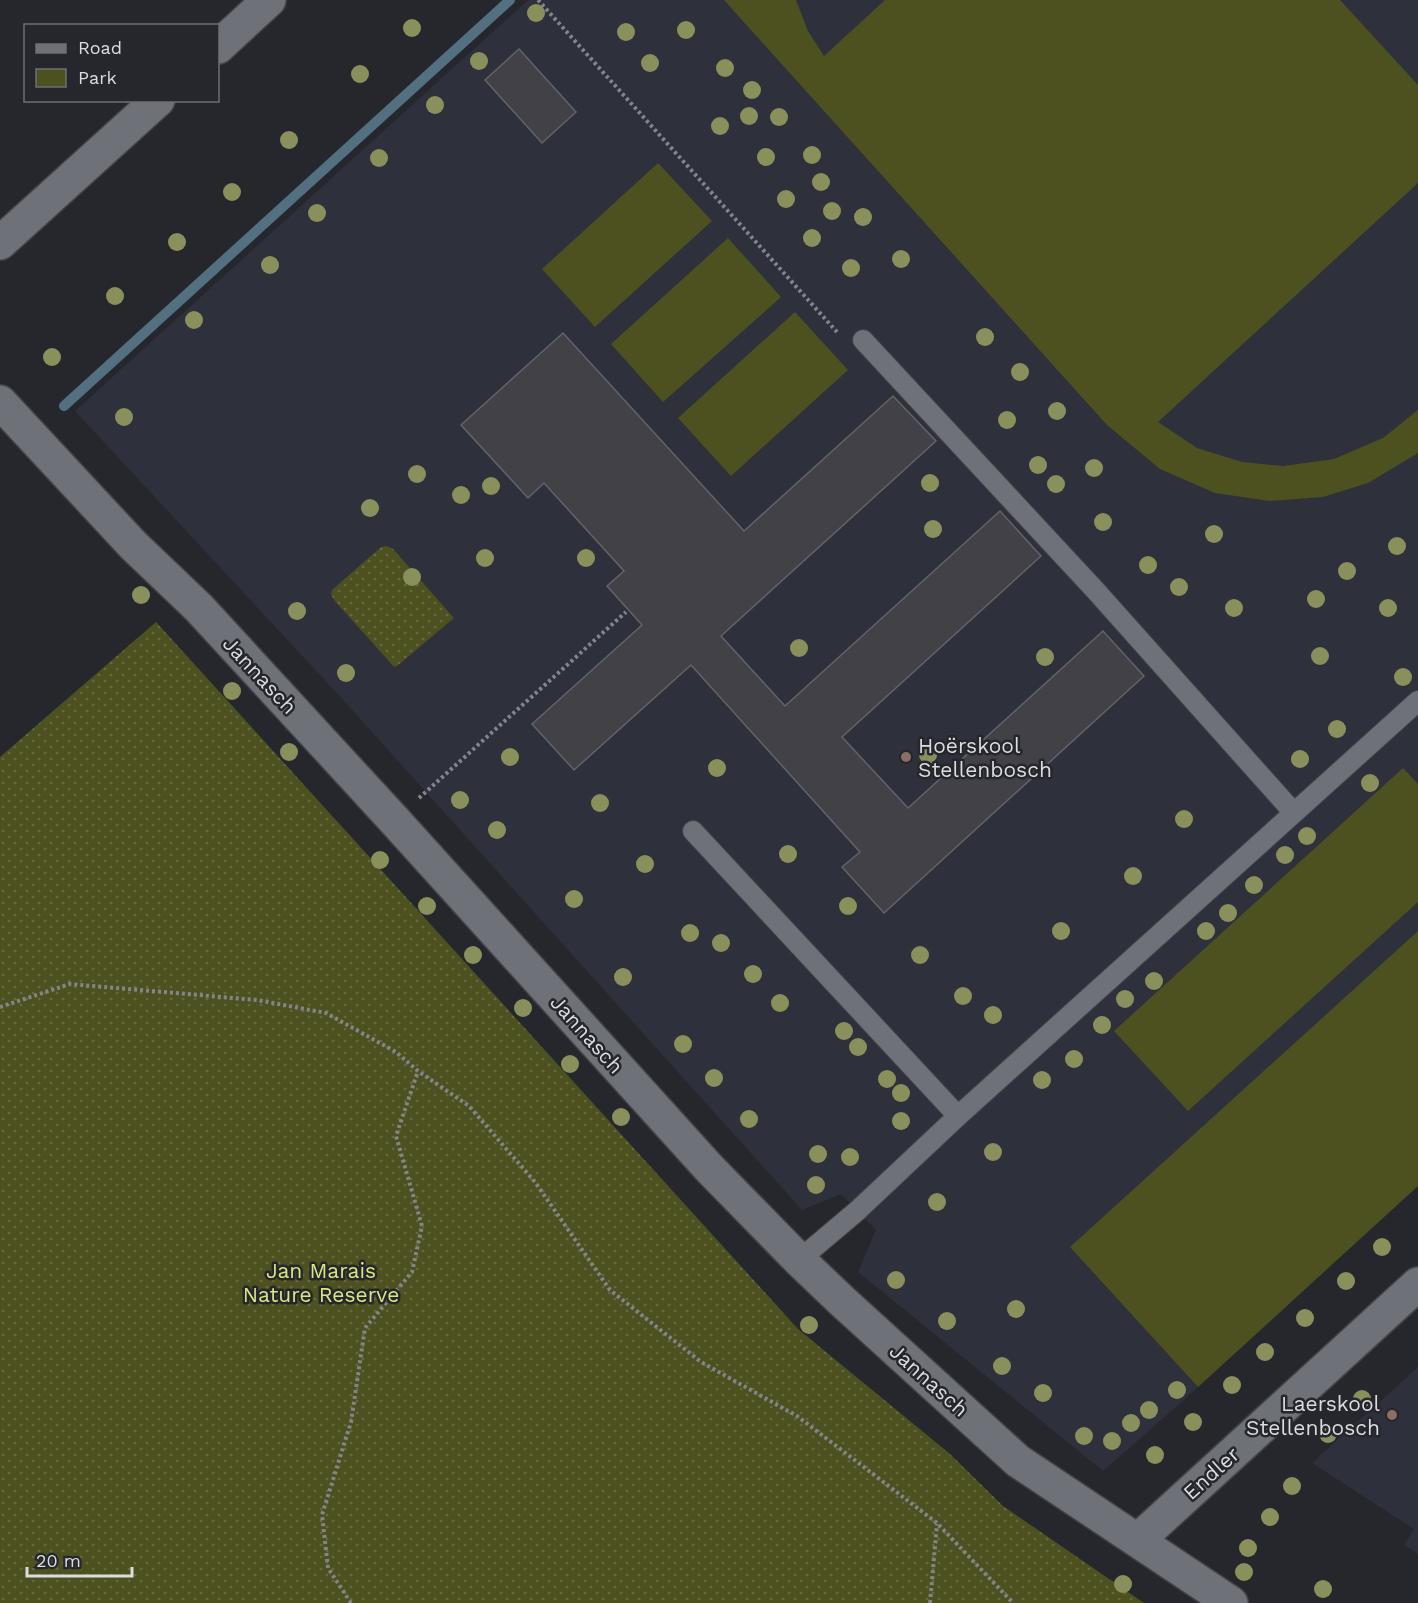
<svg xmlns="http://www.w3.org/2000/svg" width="1418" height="1603" viewBox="0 0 1418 1603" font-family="'Work Sans',sans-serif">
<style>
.built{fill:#2e303b}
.green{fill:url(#green-dots)}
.pitch{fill:#4d5120}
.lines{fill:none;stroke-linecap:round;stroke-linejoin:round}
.stream{stroke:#52707f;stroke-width:10}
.building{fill:#414147;stroke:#63636a;stroke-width:1.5}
.service-casing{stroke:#44454a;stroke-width:22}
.minor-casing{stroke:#44454a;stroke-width:36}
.tertiary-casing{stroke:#44454a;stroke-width:36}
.path{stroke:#84858a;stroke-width:4;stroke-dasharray:3 3;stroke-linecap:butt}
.service{stroke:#6f7178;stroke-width:20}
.minor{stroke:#6f7178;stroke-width:33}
.tertiary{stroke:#6f7178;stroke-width:33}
.tree{fill:#8a905c}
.education-dot{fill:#8d6e63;stroke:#26272d;stroke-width:2}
.labels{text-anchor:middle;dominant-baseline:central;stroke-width:5;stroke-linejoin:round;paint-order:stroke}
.street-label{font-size:21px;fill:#dbdce0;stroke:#26272d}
.poi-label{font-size:21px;fill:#dbdce0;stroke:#26272d;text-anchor:start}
.park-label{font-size:21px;fill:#dbe682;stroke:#26272d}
</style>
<defs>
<pattern id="green-dots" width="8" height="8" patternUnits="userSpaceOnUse" patternTransform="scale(1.5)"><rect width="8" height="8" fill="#4d5120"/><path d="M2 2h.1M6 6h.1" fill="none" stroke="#666940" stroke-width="1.8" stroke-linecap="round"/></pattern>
</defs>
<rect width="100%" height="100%" fill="#26272d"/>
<path class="built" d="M528 0H1418V1186L1194 1391 1103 1471 858 1272 876 1230 841 1194 802 1210 345 702 75 411Z
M1418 1367V1554L1404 1545 1414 1529 1312 1463Z"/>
<path class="green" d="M387 546 393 549 454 618 397 666 394 667 334 600 331 594 332 590 381 547Z
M156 622 798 1329 950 1454 1003 1506 1144 1603H0V757Z"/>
<path class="pitch" d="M724 0H796L808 31 824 56 885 0H1340L1418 85V183L1158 422 1197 448 1242 462 1283 466 1334 459 1383 438 1418 410V453L1368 483 1323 497 1269 501 1215 493 1160 469 1107 425Z
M658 163 712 221 595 327 542 269Z
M728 238 781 297 663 402 611 344Z
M795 312 848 370 731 476 678 418Z
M1403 768 1418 784V902L1188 1111 1114 1031Z
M1418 931V1186L1198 1387 1070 1247Z"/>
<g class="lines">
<path class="stream" d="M64 406 510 0"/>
</g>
<path class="building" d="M519 49 576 112 542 143 485 80Z
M563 333 744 531 893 396 936 441 721 636 785 706 1000 511 1041 556 842 737 908 808 1103 631 1144 676 884 913 842 867 860 852 691 665 574 770 532 724 642 625 607 586 624 571 544 483 528 498 461 425Z"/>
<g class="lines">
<defs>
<path id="service" d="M863 340 1096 591 1294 813
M693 831 958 1116
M799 1260 857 1211 958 1116 1418 701"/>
<path id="minor" d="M0 402 133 545 199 608 395 821 709 1168 799 1260 842 1301 1018 1461 1231 1603
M1138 1540 1418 1284"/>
<path id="tertiary" d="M218 47 269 0
M0 243 158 100"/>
</defs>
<use href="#service" class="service-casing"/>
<use href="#minor" class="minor-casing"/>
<use href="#tertiary" class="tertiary-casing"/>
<path class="path" d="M538 0 837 332
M419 798 626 612
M0 1007 70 984 257 1000 326 1013 396 1052 418 1071 469 1106 535 1182 610 1290 701 1362 797 1416 937 1523 1013 1603
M351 1603 328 1568 322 1515 351 1422 365 1328 412 1272 422 1226 396 1136 418 1071
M930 1603 937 1524"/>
<use href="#service" class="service"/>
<use href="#minor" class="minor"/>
<use href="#tertiary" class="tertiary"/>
</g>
<g class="tree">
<circle cx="536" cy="13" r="9"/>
<circle cx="412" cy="28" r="9"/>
<circle cx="686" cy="30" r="9"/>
<circle cx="626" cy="32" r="9"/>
<circle cx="479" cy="61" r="9"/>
<circle cx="650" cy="63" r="9"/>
<circle cx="725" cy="68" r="9"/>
<circle cx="360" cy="74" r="9"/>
<circle cx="752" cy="90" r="9"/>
<circle cx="435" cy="105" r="9"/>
<circle cx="749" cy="116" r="9"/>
<circle cx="779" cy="117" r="9"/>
<circle cx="720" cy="126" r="9"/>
<circle cx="289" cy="140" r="9"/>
<circle cx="812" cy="155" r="9"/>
<circle cx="766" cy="157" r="9"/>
<circle cx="379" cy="158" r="9"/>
<circle cx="821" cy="182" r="9"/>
<circle cx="232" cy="192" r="9"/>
<circle cx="786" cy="199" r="9"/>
<circle cx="832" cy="211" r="9"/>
<circle cx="317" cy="213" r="9"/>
<circle cx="863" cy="217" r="9"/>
<circle cx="812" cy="238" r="9"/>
<circle cx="177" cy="242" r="9"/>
<circle cx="901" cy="259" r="9"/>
<circle cx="270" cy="265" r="9"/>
<circle cx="851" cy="268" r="9"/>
<circle cx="115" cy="296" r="9"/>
<circle cx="194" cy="320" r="9"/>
<circle cx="985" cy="337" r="9"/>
<circle cx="52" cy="357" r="9"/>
<circle cx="1020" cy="372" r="9"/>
<circle cx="1057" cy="411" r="9"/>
<circle cx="124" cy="417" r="9"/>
<circle cx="1007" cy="420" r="9"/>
<circle cx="1038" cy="465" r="9"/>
<circle cx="1094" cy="468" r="9"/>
<circle cx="417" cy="474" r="9"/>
<circle cx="930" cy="483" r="9"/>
<circle cx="1056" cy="484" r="9"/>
<circle cx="491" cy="486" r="9"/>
<circle cx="461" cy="495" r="9"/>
<circle cx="370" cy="508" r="9"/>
<circle cx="1103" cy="522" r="9"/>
<circle cx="933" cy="529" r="9"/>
<circle cx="1214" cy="534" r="9"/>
<circle cx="1397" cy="546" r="9"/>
<circle cx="485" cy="558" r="9"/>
<circle cx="586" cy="558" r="9"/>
<circle cx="1148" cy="565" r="9"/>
<circle cx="1347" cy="571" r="9"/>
<circle cx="412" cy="577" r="9"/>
<circle cx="1179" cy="587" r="9"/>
<circle cx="141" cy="595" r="9"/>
<circle cx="1316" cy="599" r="9"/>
<circle cx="1234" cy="608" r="9"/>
<circle cx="1388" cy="608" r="9"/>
<circle cx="297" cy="611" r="9"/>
<circle cx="799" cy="648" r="9"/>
<circle cx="1320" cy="656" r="9"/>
<circle cx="1045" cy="657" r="9"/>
<circle cx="346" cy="673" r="9"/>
<circle cx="1403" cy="677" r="9"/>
<circle cx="232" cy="691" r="9"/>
<circle cx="1337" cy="729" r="9"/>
<circle cx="289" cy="752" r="9"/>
<circle cx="928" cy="755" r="9"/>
<circle cx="510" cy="757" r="9"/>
<circle cx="1300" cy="759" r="9"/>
<circle cx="717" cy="768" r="9"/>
<circle cx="1370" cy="783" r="9"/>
<circle cx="460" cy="800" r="9"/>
<circle cx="600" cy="803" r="9"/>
<circle cx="1184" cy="819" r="9"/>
<circle cx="497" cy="830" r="9"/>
<circle cx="1307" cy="836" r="9"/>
<circle cx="788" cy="854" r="9"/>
<circle cx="1285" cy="855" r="9"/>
<circle cx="380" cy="860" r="9"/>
<circle cx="645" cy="864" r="9"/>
<circle cx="1133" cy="876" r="9"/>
<circle cx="1254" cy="885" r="9"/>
<circle cx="574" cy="899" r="9"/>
<circle cx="427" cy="906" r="9"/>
<circle cx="848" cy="906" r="9"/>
<circle cx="1228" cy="913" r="9"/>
<circle cx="1061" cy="931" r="9"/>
<circle cx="1206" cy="931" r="9"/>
<circle cx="690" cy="933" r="9"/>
<circle cx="721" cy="943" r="9"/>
<circle cx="473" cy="955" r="9"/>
<circle cx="920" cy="955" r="9"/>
<circle cx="753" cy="974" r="9"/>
<circle cx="623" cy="977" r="9"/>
<circle cx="1154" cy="981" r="9"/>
<circle cx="963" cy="996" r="9"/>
<circle cx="1125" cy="999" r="9"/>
<circle cx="780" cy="1003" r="9"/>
<circle cx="523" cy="1008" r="9"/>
<circle cx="993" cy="1015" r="9"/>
<circle cx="1102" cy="1025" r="9"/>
<circle cx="844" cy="1031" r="9"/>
<circle cx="683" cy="1044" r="9"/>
<circle cx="858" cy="1047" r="9"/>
<circle cx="1074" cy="1059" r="9"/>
<circle cx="570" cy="1064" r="9"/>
<circle cx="714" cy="1078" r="9"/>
<circle cx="887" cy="1079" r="9"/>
<circle cx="1042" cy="1080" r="9"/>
<circle cx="901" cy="1093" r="9"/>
<circle cx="621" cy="1117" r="9"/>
<circle cx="749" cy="1119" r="9"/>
<circle cx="901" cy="1121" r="9"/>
<circle cx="993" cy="1152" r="9"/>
<circle cx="818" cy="1154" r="9"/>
<circle cx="850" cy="1157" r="9"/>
<circle cx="816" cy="1185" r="9"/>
<circle cx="937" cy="1202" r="9"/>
<circle cx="1382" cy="1247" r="9"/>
<circle cx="896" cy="1280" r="9"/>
<circle cx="1346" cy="1281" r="9"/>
<circle cx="1016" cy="1309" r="9"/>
<circle cx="1305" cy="1318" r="9"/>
<circle cx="947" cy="1321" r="9"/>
<circle cx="809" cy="1325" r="9"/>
<circle cx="1265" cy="1352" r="9"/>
<circle cx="1002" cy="1366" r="9"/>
<circle cx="1232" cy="1385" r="9"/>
<circle cx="1177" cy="1390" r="9"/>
<circle cx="1043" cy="1393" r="9"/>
<circle cx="1362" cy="1399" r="9"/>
<circle cx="1149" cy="1410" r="9"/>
<circle cx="1193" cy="1422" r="9"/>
<circle cx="1131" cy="1423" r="9"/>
<circle cx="1328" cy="1434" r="9"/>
<circle cx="1084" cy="1436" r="9"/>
<circle cx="1112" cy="1441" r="9"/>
<circle cx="1155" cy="1455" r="9"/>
<circle cx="1292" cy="1486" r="9"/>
<circle cx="1270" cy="1517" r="9"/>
<circle cx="1248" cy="1548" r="9"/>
<circle cx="1244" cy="1572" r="9"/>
<circle cx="1123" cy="1584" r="9"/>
<circle cx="1323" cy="1589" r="9"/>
</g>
<g class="education-dot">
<circle cx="906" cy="757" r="6"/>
<circle cx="1392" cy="1415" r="6"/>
</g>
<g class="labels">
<g class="street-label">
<text transform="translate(260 675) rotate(47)">Jannasch</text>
<text transform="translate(587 1034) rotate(48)">Jannasch</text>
<text transform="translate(929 1380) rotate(42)">Jannasch</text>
<text transform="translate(1211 1473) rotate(-42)">Endler</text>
</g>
<g class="poi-label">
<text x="918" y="745">Hoërskool<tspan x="918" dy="24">Stellenbosch</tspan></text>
<text x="1380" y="1403" text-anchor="end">Laerskool<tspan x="1380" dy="24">Stellenbosch</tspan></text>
</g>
<g class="park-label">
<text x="321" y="1270">Jan Marais<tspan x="321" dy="24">Nature Reserve</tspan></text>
</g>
</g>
<rect x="24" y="24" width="195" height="78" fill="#26272d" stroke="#6e6f75" stroke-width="1.5"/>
<rect x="36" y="44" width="30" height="9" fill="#6f7178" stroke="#6e6f75" stroke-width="1.5"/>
<text x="78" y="54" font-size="18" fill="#dbdce0">Road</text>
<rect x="36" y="69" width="30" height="18" fill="#4d5120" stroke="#6e6f75" stroke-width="1.5"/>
<text x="78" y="84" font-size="18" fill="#dbdce0">Park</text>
<path d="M27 1567v9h105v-9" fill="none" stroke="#dbdce0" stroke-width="3"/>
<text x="36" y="1567" font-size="18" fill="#dbdce0" stroke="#26272d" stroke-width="4.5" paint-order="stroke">20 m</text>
</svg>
